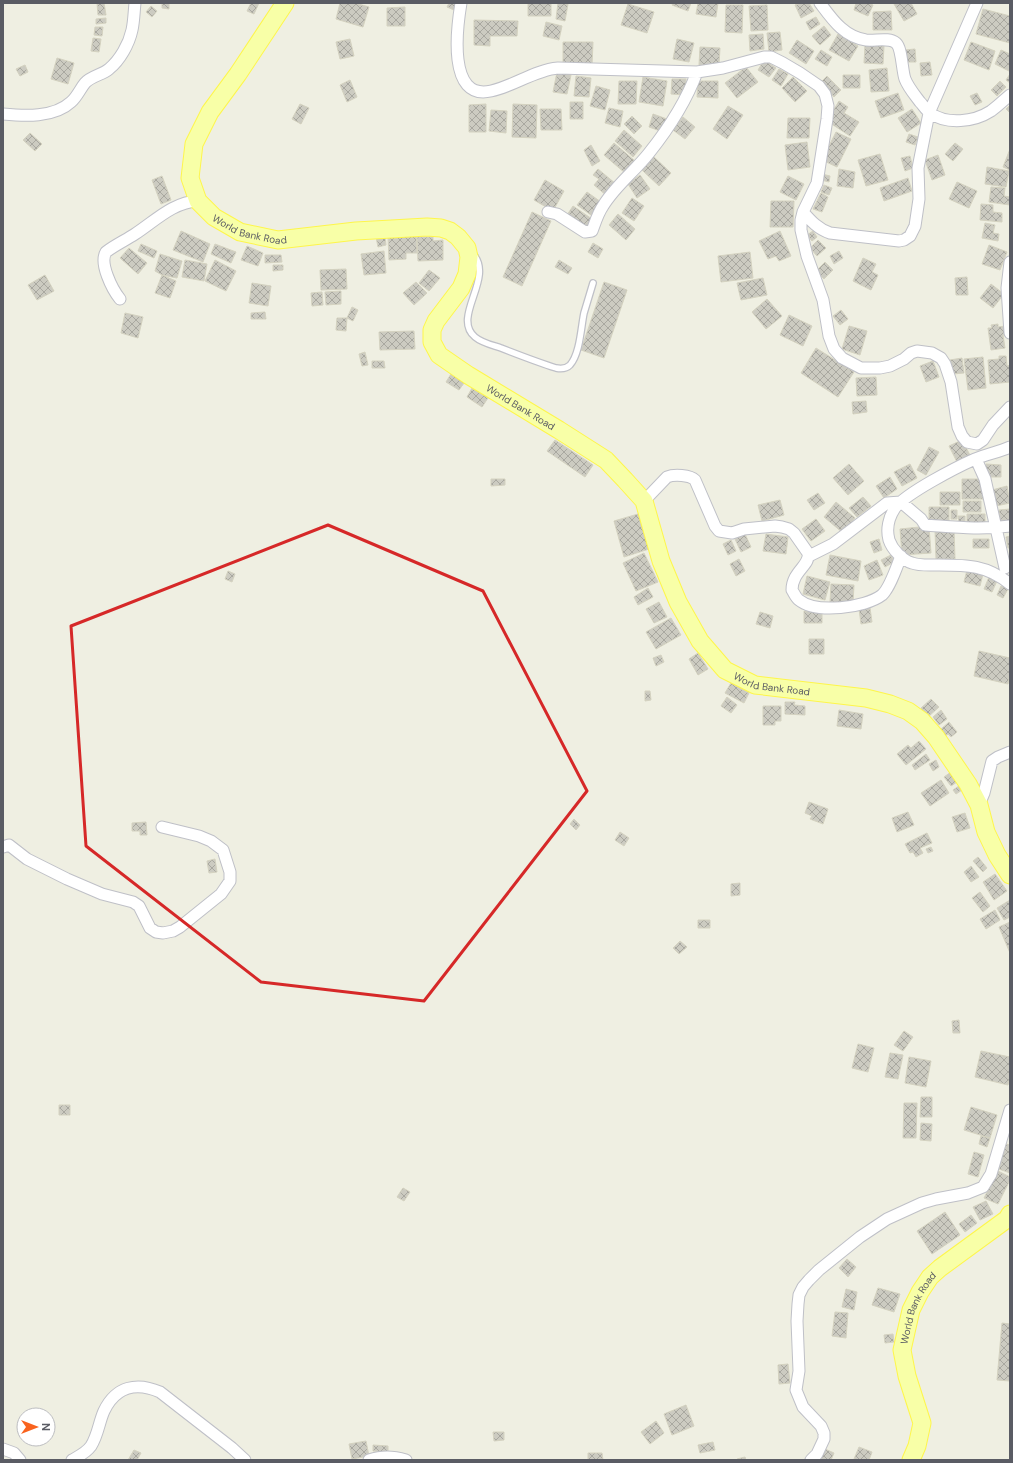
<svg xmlns="http://www.w3.org/2000/svg" width="1013" height="1463" viewBox="0 0 1013 1463" font-family="'DM Sans',sans-serif">
<style>
.building{fill:url(#building-cross-hatch);stroke:#d4d2c0}
.lines{fill:none;stroke-linecap:round;stroke-linejoin:round}
.lane-casing{stroke:#bfc0c7;stroke-width:8}
.street-casing{stroke:#bfc0c7;stroke-width:13}
.primary-casing{stroke:#fef64b;stroke-width:19}
.lane{stroke:#fff;stroke-width:5.5}
.street{stroke:#fff;stroke-width:11}
.primary{stroke:#f8ffa7;stroke-width:17}
.marked{fill:none;stroke:#d62828;stroke-width:3;stroke-linejoin:round}
.labels{text-anchor:middle;dominant-baseline:central;stroke-width:3.5;stroke-linejoin:round;paint-order:stroke}
.street-label{font-size:10px;fill:#5a5c64;stroke:#fff}
</style>
<defs>
<pattern id="building-cross-hatch" width="8" height="8" patternUnits="userSpaceOnUse"><rect width="8" height="8" fill="#cccbc1"/><path d="M0 0l8 8M0 8l8-8" fill="none" stroke="#a9a8a0"/></pattern>
</defs>
<rect width="100%" height="100%" fill="#efefe2"/>
<path class="building" d="M97 3H104L106 15H98Z
M162 3H169V9L162 8Z
M251 3H259L254 14 247 11Z
M340 3H355L369 7 363 27 336 19Z
M449 3H457L454 10 447 7Z
M528 3H551V16H528Z
M558 3 568 4 565 21 556 19Z
M673 3H691L688 11 672 5Z
M698 3H718L716 17 696 14Z
M800 3H809L814 11 801 18 795 5Z
M856 3H867L873 5 868 16 854 10Z
M896 3H911L917 14 904 21 894 4Z
M628 4 654 12 647 33 621 25Z
M726 5H743L742 33 725 32Z
M767 5 768 30 751 31 749 6Z
M151 6 157 11 152 17 146 12Z
M405 7V26H387V8Z
M983 9 1010 16V43L976 34Z
M891 11 892 30H873V12Z
M816 17 820 24 810 30 806 22Z
M106 18V23L96 24V19Z
M474 20 518 21 517 36H490V46L474 45Z
M546 22 562 26 559 40 543 36Z
M824 26 831 35 820 45 812 36Z
M95 27H103L102 36 94 35Z
M780 32 782 50 769 52 767 33Z
M763 34 764 49 750 51 749 35Z
M838 34 858 46 849 61 829 50Z
M93 38 101 39 99 52 91 51Z
M350 39 354 56 340 59 336 42Z
M677 39 694 43 689 62 673 59Z
M797 40 814 51 806 64 789 53Z
M563 42H593L592 66H563Z
M971 42 995 51 989 70 964 60Z
M865 45 884 46 883 64 864 63Z
M700 47 720 48 719 65H699Z
M915 49 916 62H905V50Z
M821 50 832 57 827 66 815 59Z
M1001 50 1010 54 1009 71 995 64Z
M57 58 74 63 68 84 51 79Z
M764 60 776 68 769 77 758 70Z
M930 62 932 75 921 76 920 63Z
M25 65 28 72 20 76 16 69Z
M746 67 758 82 737 98 725 83Z
M887 68 889 91 871 92 869 70Z
M779 69 788 74 781 86 772 80Z
M557 72 571 75 567 94 553 92Z
M1010 74V83L1006 80Z
M843 75H860V88H843Z
M576 76 591 78 589 97 574 96Z
M827 76 841 90 834 97 820 83Z
M643 77 667 81 663 106 639 102Z
M793 77 807 91 795 102 782 88Z
M672 79H686L685 95 671 94Z
M350 80 357 97 347 102 340 85Z
M619 81H637L636 104H618Z
M698 81H718V98L697 97Z
M1000 81 1006 87 997 96 991 90Z
M596 86 610 90 605 110 590 106Z
M898 93 904 110 881 118 875 101Z
M977 93 982 102 975 105 970 96Z
M839 101 848 107 844 113 859 122 850 136 827 121Z
M570 102H583V119H570Z
M300 104 309 108 301 124 292 119Z
M486 104V132H469V105Z
M513 104 537 105 536 138 512 137Z
M1010 105V113L1006 109Z
M728 106 743 115 727 139 713 129Z
M609 108 623 111 620 127 605 123Z
M540 109H561L562 130H541Z
M912 109 921 123 907 132 898 118Z
M491 110 507 111 506 133 489 131Z
M653 114 667 119 663 132 649 127Z
M632 116 642 126 634 134 624 124Z
M683 117 695 127 685 139 673 130Z
M788 118H810L809 138H787Z
M624 130 642 146 633 157 615 141Z
M836 132 851 139 837 167 822 160Z
M30 133 42 144 35 151 23 140Z
M909 134 918 137 915 145 906 142Z
M807 142 810 167 788 170 785 145Z
M614 143 635 161 625 173 604 155Z
M955 143 963 149 953 161 945 154Z
M591 145 600 161 592 166 584 150Z
M1010 149V170L1003 167Z
M880 154 888 180 866 186 858 160Z
M938 155 945 175 932 180 925 160Z
M653 156 671 173 659 186 641 169Z
M910 156 913 168 905 171 901 158Z
M987 167 1009 171 1006 187 985 184Z
M598 169 616 184 607 196 594 185 599 179 593 175Z
M839 169 855 172 853 188 837 186Z
M822 174 830 176 829 182 821 180Z
M640 175 650 189 637 198 628 184Z
M162 176 171 200 161 204 152 180Z
M788 176 804 184 796 200 780 192Z
M908 178 912 191 884 201 880 188Z
M545 180 564 191 553 211 534 200Z
M957 182 977 191 969 208 949 199Z
M824 185 832 188 829 195 821 192Z
M991 187 1005 188 1004 196 1010 197V205L989 202Z
M587 192 601 202 591 215 577 205Z
M821 193 828 197 822 212 813 209Z
M632 198 644 206 634 221 622 213Z
M771 201H794L793 227H770Z
M981 204 993 205V212L1002 213V222L980 220Z
M573 206 592 219 586 229 567 215Z
M532 212 551 221 522 286 503 277Z
M618 214 635 229 626 240 609 225Z
M985 223 995 225 993 233 999 234 998 241 982 238Z
M181 231 210 244 203 262 173 250Z
M780 231 791 256 779 261 776 256 768 259 759 241Z
M813 231 817 237 812 241 807 235Z
M416 232 417 253H406V259L389 260 388 237Z
M385 236 386 245 378 247 376 237Z
M417 237H433V241L443 240V260L418 261Z
M818 240 826 248 817 256 810 248Z
M593 243 603 249 598 258 588 252Z
M141 244 157 251 154 258 138 251Z
M215 244 236 252 231 263 211 254Z
M989 245 1007 252 1000 270 982 264Z
M247 246 263 253 258 266 241 260Z
M129 248 147 263 138 274 120 258Z
M384 251 386 273 364 275 361 254Z
M839 251 843 258 834 264 830 256Z
M750 252 753 278 721 282 718 256Z
M160 254 182 261 177 278 162 275 155 271Z
M265 255H281L282 262 265 263Z
M863 258 876 264 872 272 878 275 871 290 853 281Z
M185 260 207 264 204 281 182 277Z
M215 260 236 271 226 291 205 281Z
M559 260 572 268 568 274 555 267Z
M825 262 833 270 824 279 816 271Z
M273 265H283V270L273 271Z
M346 269 347 289 321 290 320 270Z
M429 270 440 278 429 291 419 283Z
M45 275 54 291 37 300 28 285Z
M162 275 176 281 170 298 155 293Z
M967 277 968 295H956L955 278Z
M763 278 767 295 741 300 737 283Z
M416 282 427 293 414 305 403 293Z
M604 282 627 290 604 358 581 350Z
M252 283 271 286 268 306 249 303Z
M991 284 1004 294 993 308 980 298Z
M341 291V304L326 305 325 292Z
M322 292 323 305 312 306 311 293Z
M767 299 782 316 766 329 752 312Z
M352 307 358 310 353 321 347 318Z
M841 310 848 319 840 325 833 316Z
M265 312 266 319H251V313Z
M125 313 143 317 138 338 121 333Z
M789 315 812 326 803 346 780 335Z
M337 318H347L346 331 336 330Z
M998 324V327L1005 326 1006 335H1003L1005 348 991 350 988 328H992L991 325Z
M849 326 867 331 860 355 842 349Z
M414 331 415 349 380 350 379 332Z
M816 348 854 372 838 397 801 373Z
M365 352 368 365 362 366 359 354Z
M999 356H1006L1007 366 1010 365V382L990 384 988 360 999 359Z
M983 357 986 388 968 390 964 359Z
M962 358 964 373 953 374 950 360Z
M372 361H384L385 368H372Z
M933 361 939 377 926 382 920 366Z
M451 374 464 383 459 390 446 382Z
M876 377 877 395 857 396 856 378Z
M472 388 488 398 482 407 467 397Z
M866 401 867 412 853 414 852 402Z
M555 440 593 465 585 477 547 451Z
M962 440 971 457 958 464 949 446Z
M929 447 939 452 926 475 917 470Z
M849 464 864 481 848 495 833 478Z
M910 464 917 478 902 486 894 472Z
M986 464 1001 465V477H985Z
M890 477 897 489 884 498 876 486Z
M491 479H505V485L491 486Z
M962 479H983V499H962Z
M1007 486 1010 503 996 506 992 490Z
M940 492H960V505H940Z
M818 493 825 503 814 510 807 500Z
M863 497 871 506 857 517 849 508Z
M780 500 784 515 762 521 758 505Z
M963 501H981V512H963Z
M836 502 855 518 843 533 824 517Z
M929 507H949V523H929Z
M1010 509V524L1000 525 999 510Z
M951 510H957V519H951Z
M638 514 649 549 624 557 614 521Z
M967 514H985V525L967 526Z
M958 516H965V522L959 523Z
M816 519 825 531 811 541 802 529Z
M929 526 931 553 902 555 900 529Z
M954 529 955 559H936L935 530Z
M745 534 751 547 741 552 735 539Z
M766 534 788 537 786 554 763 551Z
M1010 536V548H1008L1006 537Z
M879 539 882 550 874 553 870 542Z
M973 539H989V548H973Z
M731 540 736 551 728 555 723 544Z
M644 553 658 582 636 591 623 563Z
M830 555 861 561 858 581 826 575Z
M891 555 894 562 885 567 881 560Z
M739 559 745 571 736 576 730 564Z
M877 560 883 575 869 580 864 566Z
M967 570 983 574 980 586 964 582Z
M228 571 235 574 232 582 225 579Z
M807 576 830 582 825 600 803 594Z
M989 577 997 581 992 592 984 589Z
M831 584 854 585 853 603 830 602Z
M1001 586 1008 589 1003 598 997 595Z
M648 588 653 597 638 605 634 597Z
M659 602 667 617 654 623 646 609Z
M870 608 872 622 861 624 859 609Z
M804 611 822 612V623H804Z
M760 612 773 616 770 628 756 624Z
M671 618 681 635 656 649 646 632Z
M809 639H824V654H809Z
M979 651 1010 658V673L1008 684 974 676Z
M698 653 708 669 698 675 689 659Z
M661 655 664 662 656 666 653 658Z
M731 683 749 693 744 703 725 693Z
M645 691H650L651 700 645 701Z
M727 697 737 705 731 713 721 706Z
M931 699 939 707 928 717 921 708Z
M785 702H795L794 705 805 706V715L785 714Z
M763 706H781V721H775V725H763Z
M839 710 863 714 861 729 837 726Z
M941 710 947 719 939 725 933 717Z
M949 722 957 732 951 737 948 734 945 736 940 730Z
M919 741 926 749 906 765 897 754 908 745 911 748Z
M926 754 930 760 915 770 912 765Z
M936 760 939 767 933 771 929 764Z
M951 772 957 782 951 786 944 777Z
M941 780 949 793 930 806 921 793Z
M959 786 962 790 956 794 953 790Z
M809 802 828 809 823 824 810 819 812 816 805 813Z
M908 812 914 825 897 832 892 818Z
M965 813 970 828 957 832 952 817Z
M574 819 580 825 576 830 570 824Z
M146 822 147 835H140V831H132V823Z
M620 832 629 838 624 846 615 840Z
M927 833 932 843 920 848 923 853 916 857 913 852 910 853 905 844Z
M931 847 933 851 928 853 926 849Z
M978 857 987 868 983 872 973 861Z
M215 859 217 872 209 873 207 861Z
M971 866 979 877 971 882 964 872Z
M995 874 1007 891 994 900 983 882Z
M740 883V895L731 896V884Z
M980 892 990 906 983 912 972 898Z
M1010 900V917L1004 920 997 908Z
M995 910 1000 920 986 929 980 919Z
M698 920H710V928H698Z
M1010 922V953L999 927Z
M680 941 687 947 679 954 673 948Z
M959 1020 960 1033H953L952 1021Z
M904 1031 913 1037 903 1051 894 1045Z
M858 1044 874 1048 868 1072 852 1068Z
M981 1051 1010 1057V1076L1008 1085 975 1077Z
M890 1053 903 1055 898 1079 885 1077Z
M909 1057 931 1061 926 1087 905 1083Z
M921 1097H932V1117H920Z
M904 1103H917L916 1138H903Z
M59 1105H70V1115H59Z
M971 1107 997 1115 990 1138 964 1130Z
M921 1123 932 1124 931 1141 920 1140Z
M981 1136 990 1138 987 1147 979 1144Z
M1006 1144 1010 1145V1173L999 1169Z
M974 1152 984 1155 978 1177 968 1174Z
M998 1171 1010 1177V1180L998 1204 984 1198Z
M403 1188 410 1192 404 1201 397 1197Z
M986 1201 993 1214 980 1220 973 1207Z
M945 1212 960 1235 932 1254 917 1231Z
M971 1215 977 1223 965 1232 959 1224Z
M847 1259 856 1267 848 1277 839 1268Z
M878 1288 900 1294 894 1312 872 1305Z
M846 1289 857 1292 854 1310 842 1307Z
M835 1312 848 1313 846 1338 832 1336Z
M1002 1323 1010 1324V1381L997 1380Z
M893 1334 894 1342 885 1343 884 1335Z
M788 1364 790 1383 779 1384 778 1365Z
M686 1405 694 1426 672 1435 664 1414Z
M656 1421 664 1433 650 1444 641 1432Z
M493 1432H504V1440L494 1441Z
M366 1441 369 1456 352 1459 349 1444Z
M713 1442 715 1450 700 1453 698 1445Z
M373 1445 388 1446V1452L373 1451Z
M859 1447 872 1452 869 1460H858L854 1459Z
M825 1449 834 1453 831 1460H821Z
M134 1450 141 1453 137 1460H128Z
M588 1453H602L603 1460H588Z
M745 1457 746 1460H737V1459Z"/>
<g class="lines">
<defs>
<path id="lane" d="M473 254C495 278 451 317 475 337 482 343 492 345 501 348 519 355 537 362 556 368 561 369 566 369 570 365 580 354 581 327 584 313 587 303 590 293 593 283"/>
<path id="street" d="M461 3C457 27 447 101 491 91 514 86 535 70 558 68L697 72 723 68 764 57H771L783 63 800 73 819 86 825 94 828 106 827 119 817 183 803 212 801 220V230L807 256 823 300 829 336 834 349 842 358 861 368H880L890 366 904 359 911 353 917 351 932 353 941 358 945 364 951 382 958 427 962 436 967 442 977 444 983 440 993 425 1010 407
M820 3C832 19 844 37 866 40 876 41 889 37 896 43 902 48 902 71 905 79 908 87 914 94 920 102 923 105 926 110 930 113 947 125 974 122 991 111 998 106 1004 100 1010 95
M3 114C24 116 54 118 71 102 77 97 80 89 85 83 91 76 102 75 109 69 120 60 129 44 132 30 134 21 134 12 135 3
M548 212 557 214 585 232 592 231C595 223 598 213 603 206 615 186 635 171 649 153 669 128 686 102 697 72
M803 212C811 221 818 229 830 233L899 241 904 240 910 236 915 226 919 199 918 168 929 113 977 3
M1010 262 1007 288 1010 333
M120 299C112 289 99 263 106 252 115 245 126 240 135 234 155 221 173 202 198 201
M1010 447C999 452 987 454 975 459 957 467 906 493 895 508 889 517 886 529 889 540 892 549 902 560 912 563 920 566 930 565 939 565 967 565 987 565 1010 584
M976 459 985 479 1005 568
M644 501 667 477C674 474 690 475 695 480L715 526 719 531 732 533 744 529 775 526 782 527 789 529 794 533 808 553C811 565 792 571 792 590 794 593 796 598 799 600 816 614 865 608 882 595 890 588 897 566 901 556
M809 556 833 544 887 503 901 502 921 519 925 525C955 527 979 530 1010 526
M979 805 984 793 992 761 998 757 1010 752
M3 847 9 845 27 859 67 879 102 894 133 902 139 906 150 928 156 932 163 933 173 931 180 927 221 894 230 881V872L223 850 211 841 199 836 162 827
M3 1449 14 1453 20 1460
M72 1460C79 1456 86 1453 91 1446 98 1435 99 1422 104 1411 116 1386 137 1382 160 1392L232 1448 245 1460
M369 1460C382 1456 392 1456 406 1460
M811 1460 817 1454 824 1439V1433L821 1426 803 1407 796 1390 799 1371 797 1321 798 1304 799 1295 803 1287 809 1280 819 1270 860 1237 887 1219 922 1203 936 1199 968 1193 983 1187 991 1174 1010 1110"/>
<g id="primary">
<path id="s1" d="M285 3 238 74 210 112 194 144 190 178 198 201 214 217 240 232 278 240 356 231 427 227 441 228 450 231 458 237 467 248 469 257 467 274 461 288 436 321 432 330V342L439 355 468 375 559 430 606 460 625 480 644 501 661 561 678 602 700 641 725 670 755 685 866 698 890 704 908 711 922 721 936 737 968 784 979 805 986 832 997 855 1010 875"/>
<path id="s2" d="M911 1460 917 1446 922 1423 907 1376 902 1350 911 1310 920 1292 930 1277 940 1268 1007 1219 1010 1214"/>
</g>
</defs>
<use href="#lane" class="lane-casing"/>
<use href="#street" class="street-casing"/>
<use href="#primary" class="primary-casing"/>
<use href="#lane" class="lane"/>
<use href="#street" class="street"/>
<use href="#primary" class="primary"/>
</g>
<path class="marked" d="M328 525 483 591 587 791 424 1001 261 982 86 846 71 626Z"/>
<g class="labels">
<g class="street-label">
<text stroke="none"><textPath href="#s1" startOffset="288">World Bank Road</textPath></text>
<text stroke="none"><textPath href="#s1" startOffset="732">World Bank Road</textPath></text>
<text stroke="none"><textPath href="#s1" startOffset="1128">World Bank Road</textPath></text>
<text stroke="none"><textPath href="#s2" startOffset="160">World Bank Road</textPath></text>
</g>
</g>
<rect width="1013" height="1463" fill="none" stroke="#5a5c64" stroke-width="8"/>
<g transform="translate(36 1427) rotate(90)"><circle r="19" fill="#ffffff" stroke="#bdbec1"/>
<path d="M0-3L7 15L0 10L-7 15Z" fill="#f9631e"/>
<text y="-6" font-size="11" font-weight="bold" text-anchor="middle" fill="#5a5c64">N</text>
</g>
</svg>
